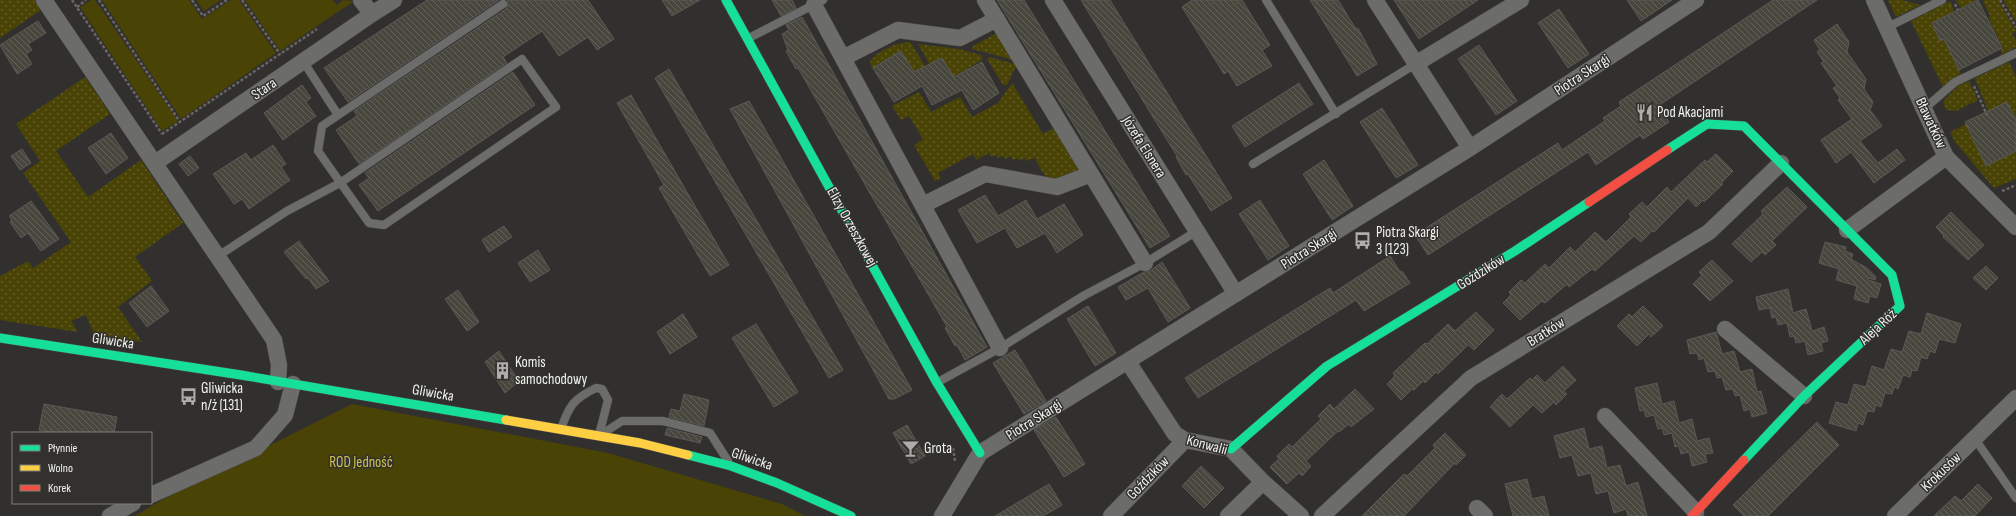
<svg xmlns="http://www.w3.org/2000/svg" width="2016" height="516" viewBox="0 0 2016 516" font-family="'Sofia Sans Condensed',sans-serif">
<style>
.grass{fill:url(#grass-dots)}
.garden{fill:#494306}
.building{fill:url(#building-back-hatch);stroke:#5a5958}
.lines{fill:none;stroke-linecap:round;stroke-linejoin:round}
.lane-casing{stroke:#4d4c4a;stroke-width:9}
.street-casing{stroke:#4d4c4a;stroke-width:17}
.fast-casing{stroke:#4d4c4a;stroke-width:10}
.slow-casing{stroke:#4d4c4a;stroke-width:10}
.jam-casing{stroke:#4d4c4a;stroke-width:10}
.path{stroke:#676664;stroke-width:2.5;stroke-dasharray:3 2;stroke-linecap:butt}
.lane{stroke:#6c6c6b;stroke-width:8}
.street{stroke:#6c6c6b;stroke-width:16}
.fast{stroke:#16e098;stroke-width:9}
.slow{stroke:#ffcf43;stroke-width:9}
.jam{stroke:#f24e42;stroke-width:9}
.labels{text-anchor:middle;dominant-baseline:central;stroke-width:3;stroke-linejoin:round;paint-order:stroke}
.street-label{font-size:15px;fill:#f1f1ee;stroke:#32312d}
.poi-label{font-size:15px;fill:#f1f1ee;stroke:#32312d;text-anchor:start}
.park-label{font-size:15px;fill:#d1c44d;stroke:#32312d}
</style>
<defs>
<pattern id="grass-dots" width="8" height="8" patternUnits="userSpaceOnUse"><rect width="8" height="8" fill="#494306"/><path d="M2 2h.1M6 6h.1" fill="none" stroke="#645f2b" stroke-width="1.8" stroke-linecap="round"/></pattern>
<pattern id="building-back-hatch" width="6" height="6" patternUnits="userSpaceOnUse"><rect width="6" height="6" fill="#48473e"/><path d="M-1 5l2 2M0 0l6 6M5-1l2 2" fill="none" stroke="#63625a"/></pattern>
</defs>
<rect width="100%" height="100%" fill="#31302e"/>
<path class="grass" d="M0 0H34L41 10 0 38Z
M1888 0H1902L1920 5 1896 17Z
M1956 0H1977L1961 8Z
M1985 0H1998L2016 31 2012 34 2016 41V47L1999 56 2002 53 2001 49 2003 48 1988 17 1990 16 1983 1Z
M2003 0H2016V22Z
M1948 2H1951L1954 12 1932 24 1940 41 1944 39 1961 74 1943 87 1911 21Z
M997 33 1014 60 972 49 973 46Z
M909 42 911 43 925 66 914 72 901 51 872 69 870 62C876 51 897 43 909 42Z
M918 44 959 49 981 55 983 59 954 77 942 58 930 65Z
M989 57 1015 64 1016 66 1007 85H1003L987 59Z
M2009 62 2016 77V120L2007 102 1988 111 1975 78Z
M85 77 110 114 56 151 88 197 141 160 183 223 135 257 152 281 118 307 142 342 94 334 86 315 71 321 78 332 0 320V276L28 261 33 268 71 242 23 173 40 161 16 124Z
M1969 81 1978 100 1956 111 1946 110 1943 101 1959 85Z
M1012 83 1043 134 1058 126 1080 169 1079 171C1055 184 1046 184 1035 158L1026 161 1024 158 1019 161 1018 158 1012 160 1011 156 1005 159 1004 156 998 158 996 155 991 157 989 153 976 160 973 154 938 173 941 178 935 181 914 145 923 139 909 116 901 120 892 106 919 92 931 112 960 97 972 117 998 103Z
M1966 124 1975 143 2016 151V179L1994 188 1955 142 1950 132Z"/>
<path class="garden" d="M91 0H95L178 121 162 131 80 7Z
M102 0H189L202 19 231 0H239L276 53 181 119Z
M196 0H221L204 11Z
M245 0H333L337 5 343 0 354 1 280 51Z
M352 404 608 453 782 504 805 516H135L167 497Z"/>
<path class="building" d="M427 0H499L348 102 324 68Z
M507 0H588L614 39 597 50 588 37 559 56 542 31 503 57 507 63 359 164 336 130 357 116 354 111 506 9 508 4Z
M662 0H700L672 16Z
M772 0H792L796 8 781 16Z
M997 0H1024L1170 236 1150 248Z
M1081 0H1110L1232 198 1211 211 1188 174 1186 175 1176 157 1177 156Z
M1192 0H1242L1270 45 1262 50 1272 66 1237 86 1228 71 1224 74 1182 7Z
M1310 0H1338L1356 29 1358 28 1377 64 1357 76Z
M1394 0H1478L1419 39Z
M1627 0H1672L1641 21Z
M1773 0H1817L1658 106 1669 122 1643 139 1640 135 1596 165 1588 152 1428 255 1415 235 1558 143 1562 150 1605 121 1603 118 1621 106 1619 102Z
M1978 0 2002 48 1959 70 1944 39 1940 41 1932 23Z
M1559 9 1589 54 1568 68 1538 23Z
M802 17 987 347 965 360 957 345 955 346 945 328 947 327 798 68 796 69 786 51 788 50 782 34 789 30 786 25Z
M38 21 46 33 28 44 32 50 26 54 32 64 17 74 0 45Z
M1837 24 1849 42 1847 52 1866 79 1864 89 1873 102 1870 110 1882 126 1860 141 1878 163 1897 149 1905 160 1874 183 1851 152 1836 163 1821 140 1852 119 1838 100 1840 98 1833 88 1837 86 1821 63 1824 62 1817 52 1820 50 1814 40Z
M1479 45 1517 101 1496 115 1458 59Z
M901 51 914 72 942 58 954 77 982 62 999 93 973 110 962 90 932 105 922 86 894 102 873 68Z
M669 69 843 370 829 378 655 78Z
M513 72 535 105 378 211 359 185 369 178 365 173Z
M1299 83 1313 104 1245 147 1232 126Z
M302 85 311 98 306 102 316 116 283 140 264 113Z
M631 95 729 265 710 276 659 188 664 185 617 103Z
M749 101 912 390 894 399H889L730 109Z
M2007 102 2016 120V151L1986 166 1965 122Z
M1382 108 1418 165 1396 178 1360 122Z
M111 133 128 158 106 174 88 148Z
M273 145 286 164 281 167 290 180 249 209 242 199 234 204 213 174 246 153 251 160Z
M22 149 31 163 20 170 11 156Z
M1716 154 1733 171 1721 183 1723 184 1704 202 1703 200 1696 207 1688 198 1654 232 1652 231 1641 242 1634 236 1595 271 1592 269 1569 287 1567 284 1545 303 1542 301 1520 320 1503 303 1511 295 1509 292 1521 280 1525 283 1545 264 1549 268 1570 247 1575 252 1595 232 1606 242 1631 217 1629 214 1642 202 1647 207 1667 187 1671 192 1705 160 1707 162Z
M190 156 199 168 188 176 179 164Z
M1324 160 1353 206 1332 220 1303 174Z
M1787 187 1807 207 1772 241 1776 245 1765 255 1762 252 1751 262 1732 244 1763 214 1761 211Z
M985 195 998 216 1026 200 1037 219 1064 204 1083 235 1057 253 1045 233 1017 248 1005 228 977 243 958 210Z
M1260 200 1289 246 1268 260 1239 214Z
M31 201 59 239 41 251 28 233 21 238 10 222 12 220 9 216Z
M1951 212 1984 245 1968 260 1943 237 1944 236 1936 227Z
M504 226 512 237 489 252 482 240Z
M299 241 329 281 316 289 308 278 306 279 284 252Z
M1825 242 1846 247 1845 251 1853 254 1851 259 1867 268 1876 277 1875 280 1868 278V280L1881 284 1877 298 1870 296 1868 303 1854 299 1857 286 1836 280 1839 269 1819 263Z
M538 250 550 270 530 282 518 263Z
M1390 256 1400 272 1402 271 1410 283 1364 311 1356 300 1198 398 1185 378 1330 288 1333 293Z
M1712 260 1733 281 1710 301 1693 284 1702 275 1699 272Z
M1162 262 1190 308 1168 322 1148 288 1126 300 1118 287 1144 272 1150 271Z
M1986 266 1998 278 1986 290 1973 278Z
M151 286 169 311 147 327 129 303Z
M1788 289 1793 313 1806 309 1812 331 1824 327 1828 341 1821 343 1823 351 1808 355 1805 341 1796 343 1794 336 1790 337 1787 323 1778 325 1776 317 1772 318 1770 308 1759 310 1756 297Z
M458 290 479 322 467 331 445 299Z
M1088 306 1116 353 1095 366 1067 319Z
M1643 306 1663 326 1651 337 1649 334 1637 346 1617 326 1629 314 1632 317Z
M1476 312 1494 330 1474 350 1468 345 1438 374 1436 372 1425 383 1423 381 1414 390 1412 389 1401 400 1387 384 1395 376 1393 373 1425 343 1427 344 1448 324 1455 331Z
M1927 313 1961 324 1955 343 1939 339 1935 353 1930 351 1927 359 1921 357 1917 371 1912 370 1910 377 1903 375 1898 389 1894 387 1892 394 1885 393 1881 407 1876 405 1874 412 1867 411 1863 425 1858 423 1856 431 1829 423 1836 402 1848 405 1854 384 1866 387 1872 366 1884 370 1891 349 1902 352 1909 331 1921 334Z
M683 314 697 337 670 354 657 332Z
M756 324 798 392 774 407 732 338Z
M1716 332 1722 354 1734 351 1740 372 1752 369 1757 392 1761 391 1767 413 1752 417 1750 409 1744 411 1740 395 1735 396 1733 389 1726 390 1722 377 1717 378 1715 371 1708 372 1704 358 1699 360 1697 353 1690 354 1687 340Z
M1015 350 1046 401 1024 414 993 363Z
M499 351 519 381 505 393 485 362Z
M1563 366 1576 380 1564 391 1567 394 1556 405 1554 402 1542 413 1533 405 1510 427 1490 407 1502 394 1507 399 1530 378 1532 380 1537 375 1545 383Z
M1657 383 1662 404 1674 401 1679 423 1692 419 1697 441 1709 438 1713 453 1705 454 1707 462 1692 466 1689 452 1681 454 1679 446 1675 447 1672 433 1664 435 1662 428 1658 429 1654 415 1646 417 1644 410 1640 411 1635 388Z
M1355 389 1374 409 1351 427 1349 424 1339 432 1338 431 1306 461 1311 466 1302 476 1299 473 1287 484 1270 467 1279 459 1277 456 1289 444 1292 447 1321 419 1318 416 1330 404 1334 409Z
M684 394 709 400 704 426 669 417 671 409 680 411Z
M44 404 117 417 114 433H56L39 430Z
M1056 417 1085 464 1064 477 1034 430Z
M1817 422 1839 445 1768 516H1744L1733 505Z
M907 425 925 456 911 464 893 433Z
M667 428 702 437 700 443 665 435Z
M1584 428 1589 449 1602 446 1607 468 1620 465 1626 486 1638 482 1647 516H1628L1626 509 1614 513 1608 491 1596 494 1591 473 1578 476 1572 455 1560 458 1554 436Z
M1445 433 1466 455 1456 465 1455 463 1404 516H1362L1404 474 1407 476 1435 448 1433 445Z
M1201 466 1224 488 1204 508 1182 486Z
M1527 479 1532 499 1544 496 1549 516H1513L1505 484Z
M1049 484 1062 505 1043 516H995Z
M1978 484 1992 498 1975 516H1934L1955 496 1961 501Z"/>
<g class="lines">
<defs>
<path id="lane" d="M1266 0 1336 114
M1886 28 1942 0
M749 38 823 0
M303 61 338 115
M1924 109 1955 82 2016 53
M1253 164 1417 63
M218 256 287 211 340 183 522 59 556 107 384 225 369 223 318 151 322 126 503 4
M938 382 1000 348 1083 296 1145 263 1197 231
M561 429C569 406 573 399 596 388L602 389 608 400 599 435
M605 432 622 421H663L710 433 728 461
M1975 439 2016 498"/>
<path id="street" d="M44 0 274 340 279 365 278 382
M985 0 1145 263
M1053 0 1236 294
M1375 0 1470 148
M1874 0 1946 157 2016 227
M814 5 1000 348
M372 14 394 0
M843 58 898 30 960 38 997 19
M1417 63 1521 0
M155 163 372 14 361 0
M923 205 985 174 1057 187 1091 174
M1847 230 1946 157
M1725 329 1804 396
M1128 362 1175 434 1185 440 1231 449 1263 482 1301 516
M1605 416 1696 512
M151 495 256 448 285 415 293 384
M1477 508 1485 516
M110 516 133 503
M942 516 980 453 1470 148 1696 0
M1111 516 1185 440
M1228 516 1263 482
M1322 516 1471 378 1709 232 1781 163
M1895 516 2016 398"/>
<path id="fast" d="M726 0 937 383 980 453
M1667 150 1707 124 1744 126 1892 275 1900 306 1804 396 1744 460
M0 338 241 375 506 420
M1231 449 1327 366 1515 251 1589 202
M688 455 731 466 777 483 851 516"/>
<path id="slow" d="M506 420 640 443 688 455"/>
<path id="jam" d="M1589 202 1667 150
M1692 516 1744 460"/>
</defs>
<use href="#lane" class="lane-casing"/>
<use href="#street" class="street-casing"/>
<use href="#fast" class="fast-casing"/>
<use href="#slow" class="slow-casing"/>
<use href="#jam" class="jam-casing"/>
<path class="path" d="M72 0 162 134
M99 0 180 122
M192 0 203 16 227 0
M242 0 280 54
M2000 0 2016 27
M1955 4 1958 10
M77 7 86 0
M1974 86 1987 115
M162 134 317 29
M2002 191 2016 185
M953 448 955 461"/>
<use href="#lane" class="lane"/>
<use href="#street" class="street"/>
<use href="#fast" class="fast"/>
<use href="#slow" class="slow"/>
<use href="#jam" class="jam"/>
</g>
<defs>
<symbol id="restaurant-bare" viewBox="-9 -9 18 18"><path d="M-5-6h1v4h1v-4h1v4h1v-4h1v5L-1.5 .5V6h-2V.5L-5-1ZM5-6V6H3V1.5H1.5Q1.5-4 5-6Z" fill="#aeadab" stroke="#32312d" stroke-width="2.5" paint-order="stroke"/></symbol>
<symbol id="bus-bare" viewBox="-9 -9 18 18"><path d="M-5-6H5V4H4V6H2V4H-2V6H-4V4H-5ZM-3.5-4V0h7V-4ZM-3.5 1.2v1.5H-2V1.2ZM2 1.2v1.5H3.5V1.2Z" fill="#aeadab" stroke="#32312d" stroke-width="2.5" paint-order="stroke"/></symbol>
<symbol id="building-bare" viewBox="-9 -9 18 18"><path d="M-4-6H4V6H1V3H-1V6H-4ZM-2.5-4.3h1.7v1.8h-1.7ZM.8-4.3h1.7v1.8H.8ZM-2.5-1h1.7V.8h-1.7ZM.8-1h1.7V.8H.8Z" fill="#aeadab" stroke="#32312d" stroke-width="2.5" paint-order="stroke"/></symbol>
<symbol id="bar-bare" viewBox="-9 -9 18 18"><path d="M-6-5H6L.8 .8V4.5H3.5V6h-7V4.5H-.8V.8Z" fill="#aeadab" stroke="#32312d" stroke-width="2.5" paint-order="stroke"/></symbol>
</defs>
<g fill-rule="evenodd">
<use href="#restaurant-bare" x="1632" y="100" width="25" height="25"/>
<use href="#bus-bare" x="1350" y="228" width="25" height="25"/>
<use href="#building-bare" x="490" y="358" width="25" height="25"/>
<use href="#bus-bare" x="176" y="384" width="25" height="25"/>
<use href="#bar-bare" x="898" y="436" width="25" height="25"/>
</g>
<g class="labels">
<g class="street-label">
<text transform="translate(1582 75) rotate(-33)">Piotra Skargi</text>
<text transform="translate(264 89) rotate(-34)">Stara</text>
<text transform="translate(1931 123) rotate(65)">Bławatków</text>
<text transform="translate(1144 147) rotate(58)">Józefa Elsnera</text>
<text transform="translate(852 227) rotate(61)">Elizy Orzeszkowej</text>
<text transform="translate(1309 249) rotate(-32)">Piotra Skargi</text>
<text transform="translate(1481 272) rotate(-32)">Goździków</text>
<text transform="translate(1878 327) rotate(-43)">Aleja Róż</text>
<text transform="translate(1546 332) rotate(-32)">Bratków</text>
<text transform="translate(113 341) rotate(9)">Gliwicka</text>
<text transform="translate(433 393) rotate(10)">Gliwicka</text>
<text transform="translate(1034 420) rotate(-32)">Piotra Skargi</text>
<text transform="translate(1207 445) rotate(15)">Konwalii</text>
<text transform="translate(752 459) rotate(19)">Gliwicka</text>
<text transform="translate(1941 472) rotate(-44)">Krokusów</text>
<text transform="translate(1148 478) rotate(-46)">Goździków</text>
</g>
<g class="poi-label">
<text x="1657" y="112">Pod Akacjami</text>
<text x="1376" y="232">Piotra Skargi<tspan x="1376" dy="17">3 (123)</tspan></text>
<text x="515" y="362">Komis<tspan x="515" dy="17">samochodowy</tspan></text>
<text x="201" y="388">Gliwicka<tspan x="201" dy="17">n/ż (131)</tspan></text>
<text x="924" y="448">Grota</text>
</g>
<g class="park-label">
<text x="361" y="462">ROD Jedność</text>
</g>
</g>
<rect x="12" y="432" width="140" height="72" fill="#32312d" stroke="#7e7e7a"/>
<rect x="20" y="445" width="20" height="6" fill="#16e098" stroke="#7e7e7a"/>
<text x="48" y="452" font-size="12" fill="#f1f1ee">Płynnie</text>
<rect x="20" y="465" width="20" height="6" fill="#ffcf43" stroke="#7e7e7a"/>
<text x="48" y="472" font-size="12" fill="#f1f1ee">Wolno</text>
<rect x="20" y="485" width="20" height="6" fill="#f24e42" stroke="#7e7e7a"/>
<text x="48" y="492" font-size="12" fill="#f1f1ee">Korek</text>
</svg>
